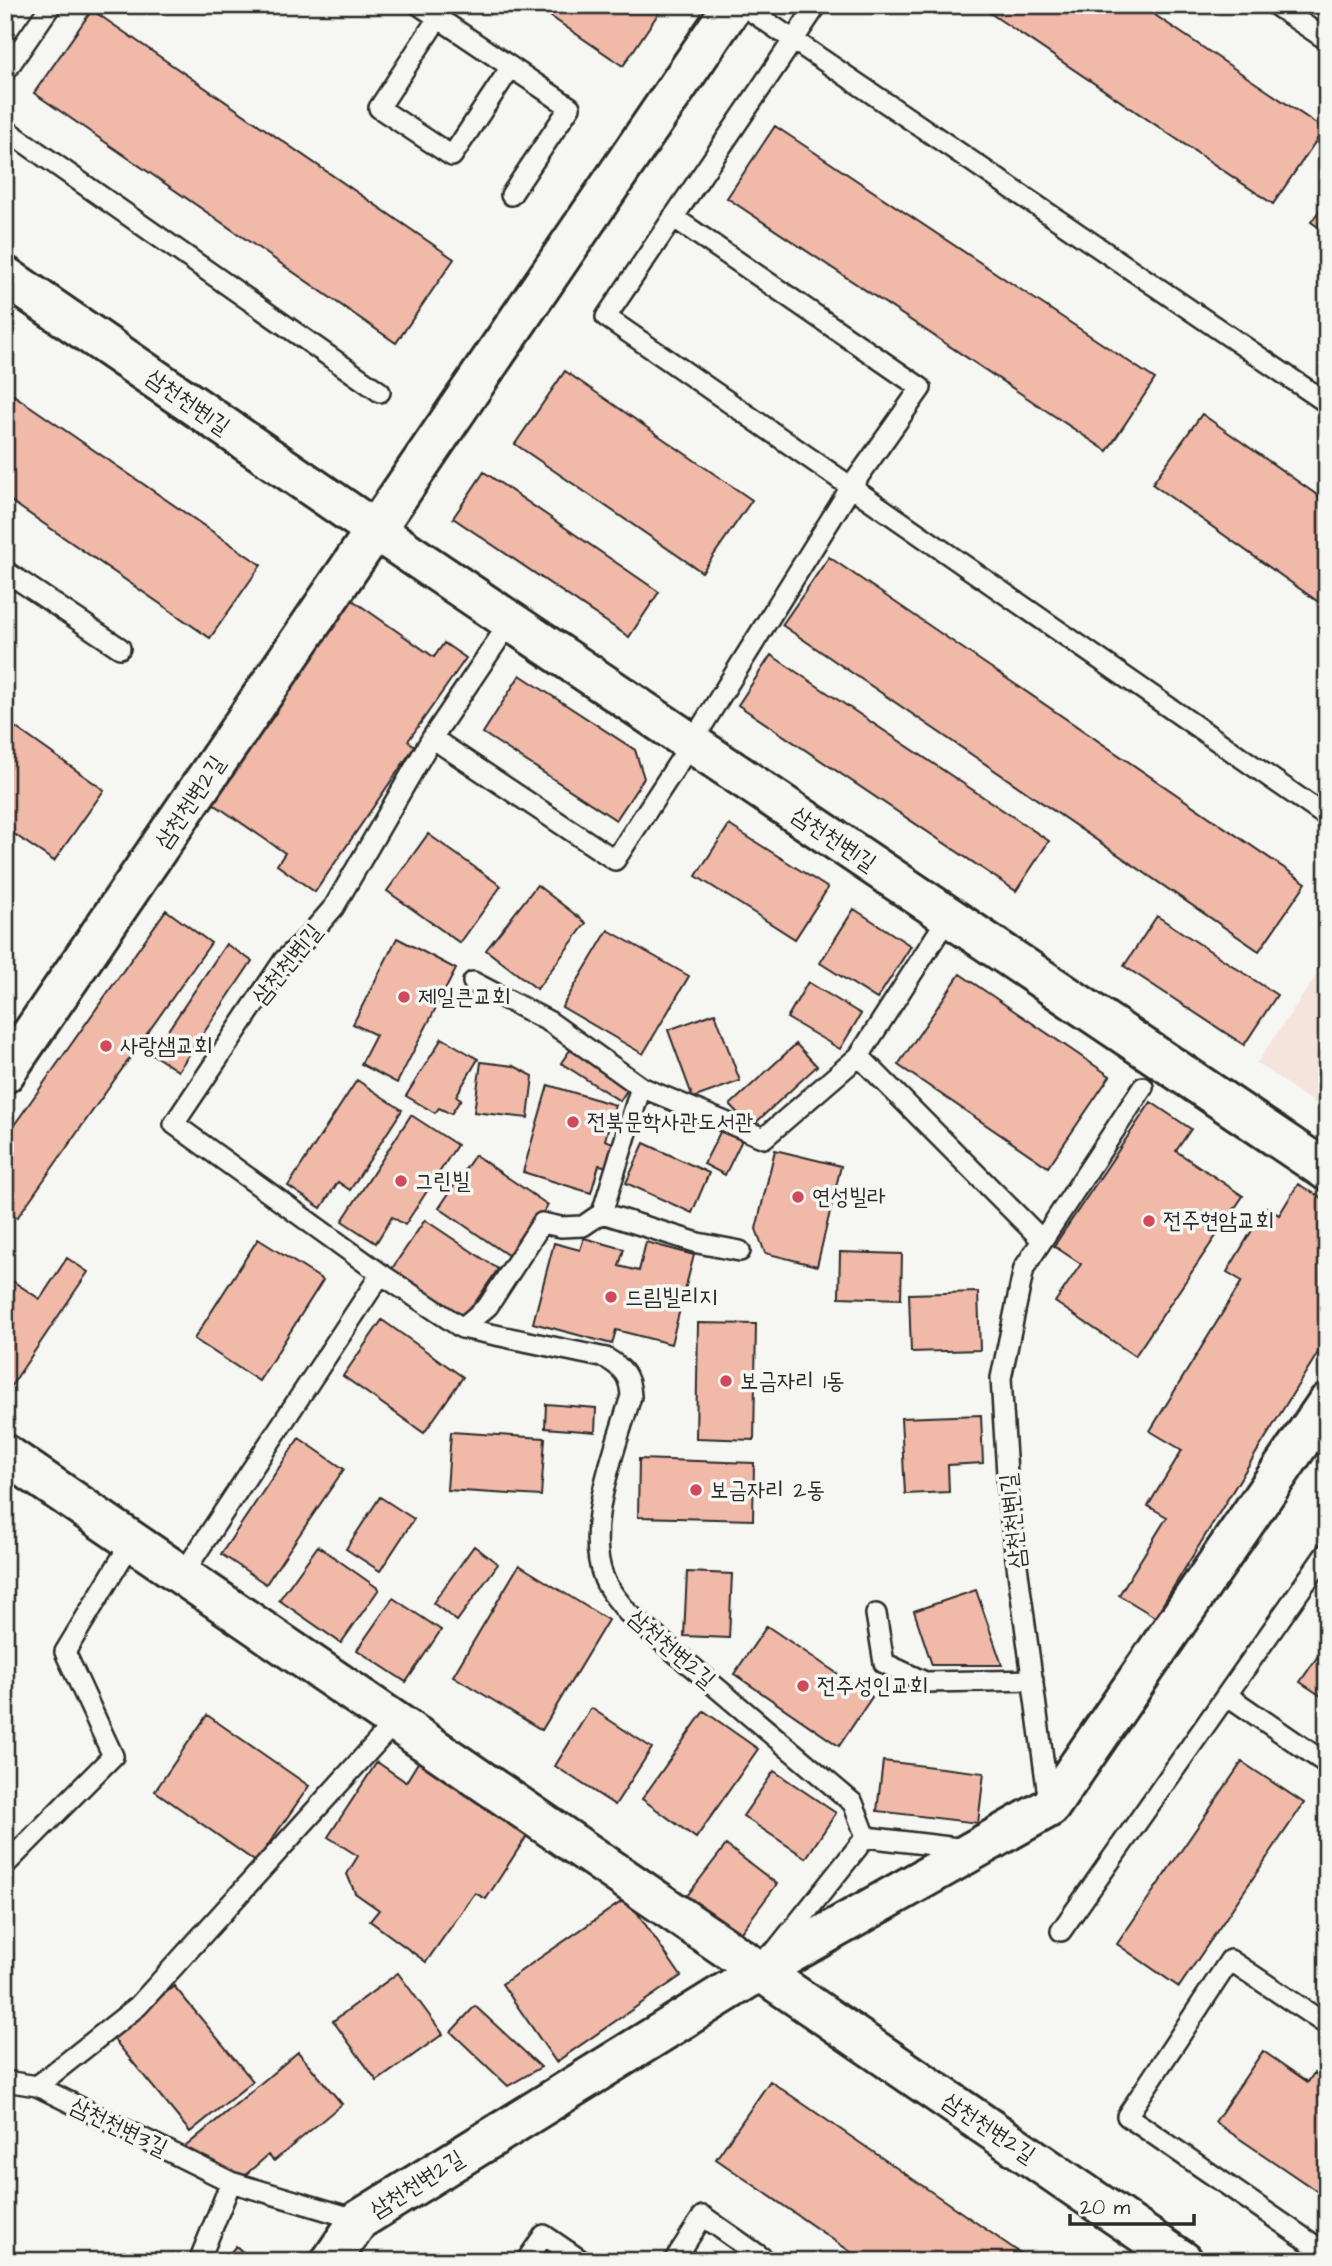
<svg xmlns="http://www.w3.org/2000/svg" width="1332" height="2266" viewBox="0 0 1332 2266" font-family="'Architects Daughter','Poor Story',sans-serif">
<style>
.built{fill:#f4e4dc}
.building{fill:#f1b9a8;stroke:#2b2b2b;stroke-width:2}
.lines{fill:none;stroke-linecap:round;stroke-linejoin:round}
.service-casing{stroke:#2b2b2b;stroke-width:24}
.minor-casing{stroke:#2b2b2b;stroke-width:44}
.service{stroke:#f6f6f2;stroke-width:19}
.minor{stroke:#f6f6f2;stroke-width:38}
.poi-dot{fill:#d1495b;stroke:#f6f6f2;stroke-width:2.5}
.labels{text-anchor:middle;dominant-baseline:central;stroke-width:7;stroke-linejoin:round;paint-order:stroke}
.street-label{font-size:23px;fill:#2b2b2b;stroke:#f6f6f2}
.poi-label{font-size:23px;fill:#2b2b2b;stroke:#f6f6f2;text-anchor:start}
</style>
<rect width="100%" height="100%" fill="#f6f6f2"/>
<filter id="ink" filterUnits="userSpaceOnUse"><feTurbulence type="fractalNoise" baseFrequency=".0143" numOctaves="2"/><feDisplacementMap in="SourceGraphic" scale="14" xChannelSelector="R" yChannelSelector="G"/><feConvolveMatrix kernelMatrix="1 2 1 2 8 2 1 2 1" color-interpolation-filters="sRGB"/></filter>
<g filter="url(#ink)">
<path class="built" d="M1327 960V1112L1257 1063Z"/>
<path class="building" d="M534 5H664L623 66Z
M978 5H1140L1324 129 1273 204Z
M92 10 454 259 396 343 34 93Z
M775 126 1155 379 1107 451 727 198Z
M1327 200V233L1311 222Z
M565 371 752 500 702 572 515 444Z
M5 389 261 565 210 638 5 497Z
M1202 414 1327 502V608L1152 484Z
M484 472 659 592 629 637 453 518Z
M829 557 1306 883 1259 951 782 625Z
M351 599 434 657 444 643 466 658 408 741 415 746 315 892 277 865 285 853 211 802Z
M771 655 1049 841 1016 891 738 705Z
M520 675 635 750 644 778 616 820 483 733Z
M5 720 104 790 54 861 5 828Z
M729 825 828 888 795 939 696 876Z
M428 834 501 886 460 943 387 891Z
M537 885 586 923 537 989 486 950Z
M854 909 911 946 877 999 820 963Z
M166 910 211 943 17 1218 5 1210V1138Z
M1157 916 1277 995 1244 1045 1124 966Z
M608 930 689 976 643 1054 562 1007Z
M397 938 456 969 397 1083 361 1064 376 1035 353 1024Z
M226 944 252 961 178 1071 152 1054Z
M960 974 1110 1076 1048 1167 898 1065Z
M808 982 861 1014 840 1049 787 1018Z
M715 1013 740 1081 693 1098 668 1030Z
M442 1038 478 1059 456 1096 461 1099 451 1114 439 1108 435 1113 406 1096Z
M796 1044 817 1066 751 1127 730 1105Z
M570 1050 629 1087 620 1101 561 1063Z
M481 1062 514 1066 533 1076 528 1118 474 1112Z
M357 1080 402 1110 350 1190 338 1182 321 1208 288 1186Z
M548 1085 615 1105 605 1140 616 1144 609 1167 599 1165 591 1193 523 1172Z
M1151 1102 1191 1129 1176 1151 1243 1196 1135 1356 1055 1302 1081 1264 1054 1246Z
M411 1115 457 1145 405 1225 392 1217 376 1243 342 1221Z
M721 1130 742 1140 725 1175 704 1164Z
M644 1143 709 1173 692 1213 626 1183Z
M775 1150 841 1166 817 1266 765 1253 756 1229Z
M475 1155 548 1205 512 1258 439 1208Z
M1298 1184 1327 1201V1338L1155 1617 1119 1595 1167 1517 1148 1506 1182 1450 1150 1431 1242 1281 1227 1272 1266 1207 1279 1215Z
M425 1220 498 1269 461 1323 389 1273Z
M584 1238 624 1249 619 1266 639 1271 646 1242 694 1255 671 1344 616 1330 612 1344 533 1323 554 1243 580 1250Z
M258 1239 323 1280 259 1381 194 1339Z
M840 1252 902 1254 901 1299 839 1297Z
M67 1258 88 1272 5 1395V1276L40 1299Z
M978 1292 980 1350 911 1352 909 1294Z
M382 1320 463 1377 424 1433 343 1376Z
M698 1323 756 1324 754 1440 696 1438Z
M546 1404 596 1408 595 1432 545 1428Z
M981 1415 983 1463 948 1465 949 1492 905 1494 901 1418Z
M451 1432 545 1438 541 1496 447 1490Z
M299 1438 344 1469 266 1584 221 1554Z
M639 1459 754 1463 753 1520 638 1517Z
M380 1497 414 1519 380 1571 346 1549Z
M318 1546 379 1589 341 1643 279 1600Z
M474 1546 498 1564 457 1621 433 1603Z
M519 1565 608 1620 542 1730 453 1676Z
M687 1572 732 1574 729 1638 684 1636Z
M976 1590 1002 1665H932L914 1611Z
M393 1598 441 1630 406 1682 357 1650Z
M767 1626 872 1697 839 1746 734 1674Z
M1327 1643V1700L1300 1682Z
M591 1708 652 1748 615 1805 555 1766Z
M704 1711 758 1749 696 1838 642 1799Z
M207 1715 309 1786 256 1862 155 1791Z
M422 1756 532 1828 486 1899 475 1893 426 1962 370 1921 379 1910 355 1893 347 1874 358 1856 328 1837 377 1762 406 1782Z
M883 1761 984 1773 978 1823 877 1811Z
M1242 1762 1304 1803 1179 1987 1117 1944Z
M774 1771 836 1813 806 1858 743 1816Z
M726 1845 777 1884 738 1936 687 1896Z
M627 1898 681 1976 556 2062 502 1984Z
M398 1973 443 2034 377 2081 333 2021Z
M174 1986 253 2081 190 2132 112 2037Z
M475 2006 541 2067 508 2086 451 2032Z
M1263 2051 1308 2082 1314 2073 1327 2082V2198L1215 2122Z
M298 2052 342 2104 274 2161 268 2155 243 2177 228 2174 185 2147Z
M770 2081 1032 2261H864L716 2159Z
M236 2246 253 2261H223Z"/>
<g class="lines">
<defs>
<path id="service" d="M419 5 570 107 511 195
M742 5 1327 403
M817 5 606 317 1327 817
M1275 5 1327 40
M438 18 379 108 452 156 511 67
M5 72 51 5
M5 129 380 392
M5 571 120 648
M432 738 615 860 692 742 851 487 921 388 673 217
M473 982 550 1022 641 1087 764 1138 859 1056 949 916
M859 1056 1042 1240
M602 1213 698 1243 740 1251
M381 1274 174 1124 284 960 307 938 334 907 432 738 510 622
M462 1328 606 1358C623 1368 630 1376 631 1396 616 1447 584 1525 603 1576 607 1589 619 1601 627 1612L853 1803 866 1837
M182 1575 381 1274 462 1328 488 1306 542 1223 561 1227 583 1226 602 1213 641 1087
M876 1614 884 1663 925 1682 1033 1680
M1228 1696 1327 1764
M1049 1803 1009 1506 1001 1378 1024 1268 1143 1087
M5 1865 113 1756 65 1652 132 1541
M1061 1931 1327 1552
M776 1950 866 1837 966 1849
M1327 2025 1230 1960 1127 2116 1327 2254
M5 2081 37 2086 231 2182 359 2220
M37 2086 138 2006 396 1721
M199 2261 231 2182
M526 2261 544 2235 582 2261
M674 2261 703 2216 767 2261"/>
<path id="minor" d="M5 276 375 530 1327 1171
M5 1073 733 5
M5 1454 1183 2261
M331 2261 359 2220 760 1971 1050 1807 1327 1403"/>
</defs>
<use href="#service" class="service-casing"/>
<use href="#minor" class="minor-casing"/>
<use href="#service" class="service"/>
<use href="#minor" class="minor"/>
</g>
</g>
<g class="poi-dot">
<circle cx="404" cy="997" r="7"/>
<circle cx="106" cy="1046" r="7"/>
<circle cx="573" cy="1122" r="7"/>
<circle cx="401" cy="1181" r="7"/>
<circle cx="798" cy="1197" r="7"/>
<circle cx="1149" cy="1221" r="7"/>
<circle cx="611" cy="1297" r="7"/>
<circle cx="726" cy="1381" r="7"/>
<circle cx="696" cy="1490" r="7"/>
<circle cx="803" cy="1686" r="7"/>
</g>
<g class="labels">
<g class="street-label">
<text transform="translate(188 402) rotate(35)">삼천천변1길</text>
<text transform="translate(190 802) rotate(-56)">삼천천변2길</text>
<text transform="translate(834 839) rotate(34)">삼천천변1길</text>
<text transform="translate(287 964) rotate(-51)">삼천천변1길</text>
<text transform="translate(1013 1521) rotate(-96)">삼천천변1길</text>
<text transform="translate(672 1649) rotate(41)">삼천천변2길</text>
<text transform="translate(119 2127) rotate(26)">삼천천변3길</text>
<text transform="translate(989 2128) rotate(34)">삼천천변2길</text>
<text transform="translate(417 2184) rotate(-32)">삼천천변2길</text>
</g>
<g class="poi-label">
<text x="418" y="997">제일큰교회</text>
<text x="120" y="1046">사랑샘교회</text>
<text x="587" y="1122">전북문학사관도서관</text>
<text x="415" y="1181">그린빌</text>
<text x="812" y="1197">연성빌라</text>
<text x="1163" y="1221">전주현암교회</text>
<text x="625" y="1297">드림빌리지</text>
<text x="740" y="1381">보금자리 1동</text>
<text x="710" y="1490">보금자리 2동</text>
<text x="817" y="1686">전주성인교회</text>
</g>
</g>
<rect width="1332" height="2266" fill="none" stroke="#f6f6f2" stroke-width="28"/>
<rect x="14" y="14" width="1304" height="2238" fill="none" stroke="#2b2b2b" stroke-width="2.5" filter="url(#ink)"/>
<path d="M1070 2214v10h124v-10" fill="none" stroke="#2b2b2b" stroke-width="3.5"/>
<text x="1080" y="2214" font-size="21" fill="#2b2b2b" stroke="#f6f6f2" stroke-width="5" paint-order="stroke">20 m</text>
</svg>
